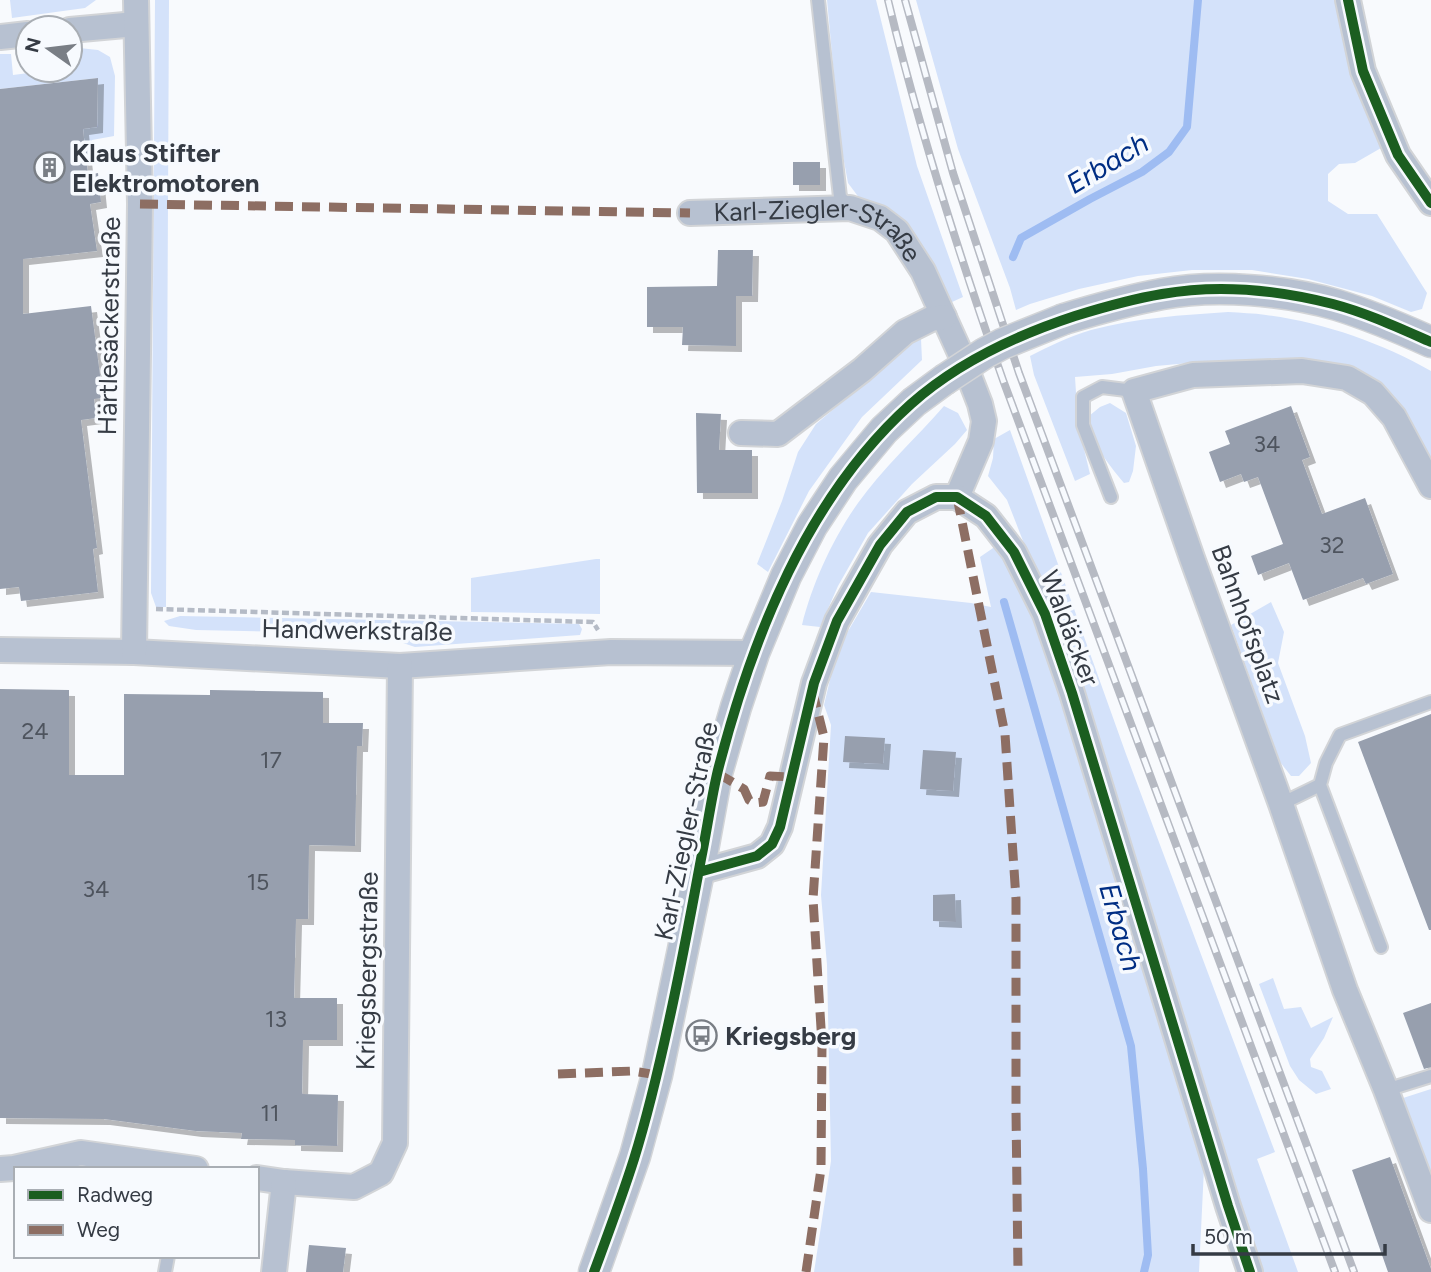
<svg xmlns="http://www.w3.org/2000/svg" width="1431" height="1272" viewBox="0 0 1431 1272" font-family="Figtree,sans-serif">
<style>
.green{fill:#d4e2fa}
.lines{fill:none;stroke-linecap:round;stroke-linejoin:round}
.stream{stroke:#9ebcf2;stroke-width:8}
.building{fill:#979fae;filter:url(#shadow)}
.service-casing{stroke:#d2d4d7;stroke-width:16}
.minor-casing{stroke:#d2d4d7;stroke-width:28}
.tertiary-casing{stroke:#d2d4d7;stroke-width:33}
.path{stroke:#b5bbc6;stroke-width:4.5;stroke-dasharray:7 3.5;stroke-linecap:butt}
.service{stroke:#b7c1d1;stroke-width:12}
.minor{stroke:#b7c1d1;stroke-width:24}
.tertiary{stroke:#b7c1d1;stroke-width:30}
.rail-casing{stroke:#b6bac3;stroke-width:8}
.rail{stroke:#f7fafe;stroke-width:5;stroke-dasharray:16;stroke-linecap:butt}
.tertiary-bridge-casing{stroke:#d2d4d7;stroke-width:33;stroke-linecap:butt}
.tertiary-bridge{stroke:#b7c1d1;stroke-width:30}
.quiet{stroke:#8d6e63;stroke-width:9;stroke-dasharray:18 9;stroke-linecap:butt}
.cycleway-casing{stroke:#f7fafe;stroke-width:15}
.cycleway{stroke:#1b5e20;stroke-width:10}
.labels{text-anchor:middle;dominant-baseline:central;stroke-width:7;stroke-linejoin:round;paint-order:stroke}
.number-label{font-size:23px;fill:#4e545e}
.poi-label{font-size:26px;font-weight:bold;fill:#353b44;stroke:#f7fafe;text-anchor:start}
.street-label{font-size:26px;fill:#353b44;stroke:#f7fafe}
.water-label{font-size:28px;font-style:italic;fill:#002e84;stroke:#f7fafe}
</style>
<defs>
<filter id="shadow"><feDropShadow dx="6" dy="6" stdDeviation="0" flood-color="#0004"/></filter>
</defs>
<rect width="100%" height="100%" fill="#f8fafd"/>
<path class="green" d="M10 0H96L85 8 12 18Z
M155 0H169L166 607H156L151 593Z
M827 0H876L917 166 963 297 952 302 863 203 848 183 840 140Z
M916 0H1337C1345 51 1365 99 1381 148L1355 163 1339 164 1328 174V201L1348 214H1377L1427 293 1422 309 1411 312 1372 296 1308 279 1252 270H1192L1138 276 1079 289 1030 304 1016 310 1010 288 958 149Z
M70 47 98 50 110 57 115 76 114 136 92 140 95 162 87 164 83 129 97 126 98 78 0 89V54H11L13 75 52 70H70L71 67Z
M1228 312C1241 313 1253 313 1266 315 1322 322 1382 343 1431 371V460L1407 422 1383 393 1255 361H1211L1156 366 1112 374 1075 377 1078 424 1090 474 1075 481 1034 375 1030 356C1050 346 1070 336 1091 330 1136 318 1182 315 1228 312Z
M921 339 922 360 862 417 809 491 768 572 757 564 782 501 798 452 816 424 855 391 883 359 903 344Z
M1110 403 1126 413 1136 446 1133 471 1129 482 1124 483C1106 461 1092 445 1089 416L1100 407Z
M944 406 958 413 967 430 955 444 912 484 868 533 838 586 820 627 802 625C812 584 833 538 858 503 882 469 916 438 944 406Z
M1010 430 1126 754 1275 1152 1257 1159 1298 1272H1262L1222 1154 1056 625 1007 500 988 476 993 458 994 439Z
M996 546 1041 625 1204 1168 1199 1272H814L831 1161 827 965 821 895 831 725 824 705 837 650 871 592 971 603 991 607 980 557Z
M596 559H600V614L471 612V578Z
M1271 602 1284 632 1278 663 1305 736 1311 763 1299 776H1291L1280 762 1231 625Z
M180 616 579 624 582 629 580 635 415 647 403 643 393 634 196 630 169 626 164 621Z
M1273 978 1284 1009 1301 1007 1311 1028 1333 1017 1324 1038 1310 1059 1311 1067 1322 1071 1331 1089 1316 1094 1299 1080 1290 1066 1259 984Z
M1431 1089V1179L1400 1099Z"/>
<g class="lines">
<path class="stream" d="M1013 257 1021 238 1090 199 1142 172 1169 152 1187 127 1198 0
M1004 602 1131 1046 1143 1169 1148 1255 1144 1272"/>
</g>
<path class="building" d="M98 78 97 127 83 129 88 175 98 173 101 202 90 204 97 251 23 259V314L91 306 103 398 94 399 96 418 81 420 97 548 93 549 98 592 21 601 19 587 0 589V89Z
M793 162H820V185H793Z
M718 250H753L752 296H736V346L682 345 683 327H647V287L717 286Z
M1291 406 1310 457 1302 460 1322 514 1365 498 1393 574 1366 584 1363 578 1303 600 1289 563 1258 575 1251 556 1283 544 1258 477 1244 482 1241 474 1220 482 1209 452 1230 444 1225 431Z
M696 413 721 414 719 450H752V493H697Z
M0 689 69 690V775H124V694L210 695V690L323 692V723H363L362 746H357L355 846 309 845 308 919H296L294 998H337V1040H303L302 1094 338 1095 337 1146 295 1145V1140L241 1139 242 1133 196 1131 104 1119 0 1118Z
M1431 714V930H1429L1358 742Z
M845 736 885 738 883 764 843 762Z
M923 750 956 752 953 791 920 789Z
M955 894 956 922 933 921V895Z
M1431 1003V1067L1424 1069 1403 1013Z
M1390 1157 1431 1269V1272H1388L1352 1170Z
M309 1245 346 1248 343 1272H306Z"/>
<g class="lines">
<defs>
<path id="service" d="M818 0 840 197 850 208
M1111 497 1083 425V397L1102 387 1134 391
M1320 785 1326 763 1340 735 1431 702
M1281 804 1320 785 1381 947
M1386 1090 1431 1076
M165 1272 168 1256"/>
<g id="minor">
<path d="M1348 0 1363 71 1398 155 1431 203"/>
<path d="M70 30 136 24"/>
<path d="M0 37 28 34"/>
<path id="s1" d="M690 213 850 208 880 218 897 231 923 271 961 355 980 404 984 421 981 441 957 497"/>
<path d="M741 433 778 434 862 370 905 332 931 319 944 317"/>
<path d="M1431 486 1394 417 1373 393 1347 378 1302 371 1193 375 1134 391 1192 558 1281 804 1345 990 1386 1090 1431 1210"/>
<path d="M0 650 134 652 400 666 611 652 754 653"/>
<path d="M134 652 140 204 136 0"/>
<path d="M699 872 757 856 772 844 780 827 814 683 837 621 880 545 907 512 936 497H957L986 516 1014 552 1045 614 1072 693 1228 1206 1250 1272"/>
<path d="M0 1169 14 1168 81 1153 196 1169"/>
<path d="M257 1178 284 1182 354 1187 381 1173 395 1143 400 666"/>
<path d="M274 1272 284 1182"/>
</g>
<path id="tertiary" d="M1064 319C1097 309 1129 300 1162 294 1215 284 1285 290 1337 305 1369 315 1400 328 1431 342
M594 1272 635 1156 657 1075 699 872 717 773 736 707 754 653 786 576 812 526 843 479 884 430 914 402 944 380"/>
</defs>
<use href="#service" class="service-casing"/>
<use href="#minor" class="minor-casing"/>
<use href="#tertiary" class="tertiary-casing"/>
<path class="path" d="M156 609 593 622 598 630"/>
<use href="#service" class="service"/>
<use href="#minor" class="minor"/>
<use href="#tertiary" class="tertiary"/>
<defs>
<path id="rail" d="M888 0C919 129 959 255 1003 380L1335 1272
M905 0 953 173 1019 373 1354 1272"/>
</defs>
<use href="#rail" class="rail-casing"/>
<use href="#rail" class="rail"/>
<defs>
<path id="tertiary-bridge" d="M944 380 985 353 1002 344 1064 319"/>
</defs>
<use href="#tertiary-bridge" class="tertiary-bridge-casing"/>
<use href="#tertiary-bridge" class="tertiary-bridge"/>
<path class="quiet" d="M140 204 690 213
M957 497 1005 734 1016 899V1111L1018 1272
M717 773 744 789 749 800 754 803 763 802 770 776 792 777
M558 1074 633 1071 657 1075
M806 1272 821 1169 822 1044 813 899 824 737 814 697"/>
<defs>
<path id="cycleway" d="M1348 0 1363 71 1398 155 1431 203
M699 872 757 856 772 844 780 827 814 683 837 621 880 545 907 512 936 497H957L986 516 1014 552 1045 614 1072 693 1228 1206 1250 1272
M594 1272C608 1234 622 1197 634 1159 648 1114 659 1067 669 1021 681 967 691 913 701 859 707 830 711 799 718 770 752 638 807 497 911 404 957 363 1017 335 1075 316 1104 307 1132 299 1162 294 1218 284 1278 290 1333 304 1367 313 1399 328 1431 342"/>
</defs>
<use href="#cycleway" class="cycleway-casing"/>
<use href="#cycleway" class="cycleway"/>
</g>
<defs>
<symbol id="building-ring" viewBox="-11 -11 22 22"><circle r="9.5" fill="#f7fafe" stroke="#797e85" stroke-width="1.5"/><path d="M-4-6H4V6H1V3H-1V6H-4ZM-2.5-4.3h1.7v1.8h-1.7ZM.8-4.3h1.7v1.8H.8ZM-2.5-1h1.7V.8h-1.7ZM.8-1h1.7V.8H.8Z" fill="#797e85"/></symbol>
<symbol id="bus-ring" viewBox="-11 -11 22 22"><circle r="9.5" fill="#f7fafe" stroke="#797e85" stroke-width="1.5"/><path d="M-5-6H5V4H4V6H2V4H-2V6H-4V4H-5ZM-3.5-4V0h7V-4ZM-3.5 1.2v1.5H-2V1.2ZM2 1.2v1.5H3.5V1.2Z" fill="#797e85"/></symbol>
</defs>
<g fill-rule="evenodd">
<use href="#building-ring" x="32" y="150" width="35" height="35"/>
<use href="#bus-ring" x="684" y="1018" width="35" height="35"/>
</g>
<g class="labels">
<g class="number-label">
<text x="1267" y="444">34</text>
<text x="1332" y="545">32</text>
<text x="35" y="731">24</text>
<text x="271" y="760">17</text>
<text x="258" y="882">15</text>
<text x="96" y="889">34</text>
<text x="276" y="1019">13</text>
<text x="270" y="1113">11</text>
</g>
<g class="poi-label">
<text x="72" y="153">Klaus Stifter<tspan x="72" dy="30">Elektromotoren</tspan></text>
<text x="725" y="1036">Kriegsberg</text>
</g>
<g class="street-label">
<text stroke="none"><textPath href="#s1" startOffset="135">Karl-Ziegler-Straße</textPath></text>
<text transform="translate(109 326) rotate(-89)">Härtlesäckerstraße</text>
<text transform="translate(1248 624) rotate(70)">Bahnhofsplatz</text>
<text transform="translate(1070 628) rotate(69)">Waldäcker</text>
<text transform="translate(357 630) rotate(1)">Handwerkstraße</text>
<text transform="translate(686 831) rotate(-78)">Karl-Ziegler-Straße</text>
<text transform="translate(367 971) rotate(-89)">Kriegsbergstraße</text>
</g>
<g class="water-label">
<text transform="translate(1107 163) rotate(-31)">Erbach</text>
<text transform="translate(1121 927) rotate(74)">Erbach</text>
</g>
</g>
<rect x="14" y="1167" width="245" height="91" fill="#f7fafe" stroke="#a9aeb4" stroke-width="2"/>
<rect x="28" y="1190" width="35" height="10" fill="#1b5e20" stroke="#a9aeb4" stroke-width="2"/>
<text x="77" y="1202" font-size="21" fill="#353b44">Radweg</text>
<rect x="28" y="1225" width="35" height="10" fill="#8d6e63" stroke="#a9aeb4" stroke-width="2"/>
<text x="77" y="1237" font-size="21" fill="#353b44">Weg</text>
<g transform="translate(49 49) rotate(284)"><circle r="33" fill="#f7fafe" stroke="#a9aeb4" stroke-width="2"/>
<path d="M0-5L12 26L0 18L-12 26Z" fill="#797e85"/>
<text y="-10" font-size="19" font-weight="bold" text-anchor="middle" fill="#353b44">N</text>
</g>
<path d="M1193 1244v10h192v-10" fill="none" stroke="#353b44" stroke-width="3.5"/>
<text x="1204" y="1244" font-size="21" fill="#353b44" stroke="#f7fafe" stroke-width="5" paint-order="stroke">50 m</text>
</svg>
